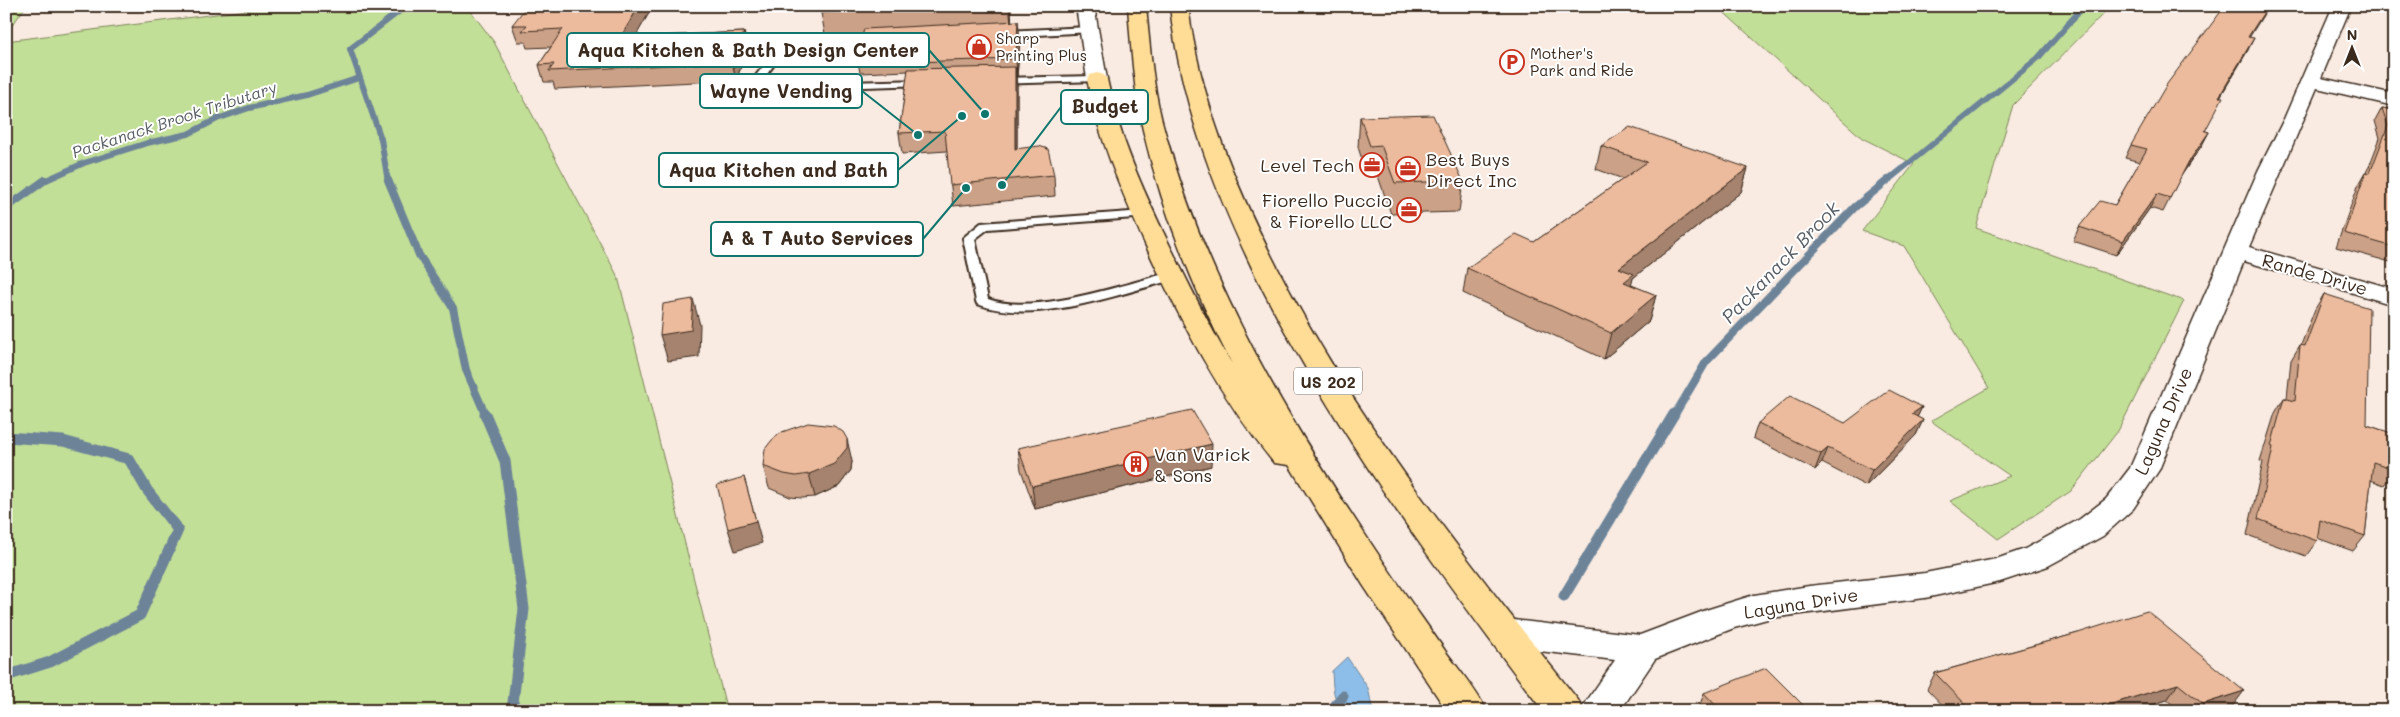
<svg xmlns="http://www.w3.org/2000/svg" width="2400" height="717" viewBox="0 0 2400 717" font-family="Mali,sans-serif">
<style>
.green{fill:#c2df97;stroke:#7e845a}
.water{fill:#8dbee9;stroke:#6c8398}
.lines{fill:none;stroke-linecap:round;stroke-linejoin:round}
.stream-far2{stroke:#6c8398;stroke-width:6}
.stream-far1{stroke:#6c8398;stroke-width:8}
.stream{stroke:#6c8398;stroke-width:11}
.service-casing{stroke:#3b2a1e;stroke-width:4}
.minor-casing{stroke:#3b2a1e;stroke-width:3}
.secondary-casing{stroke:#3b2a1e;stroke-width:3}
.trunk-casing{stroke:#3b2a1e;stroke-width:3}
.service{fill:#fff;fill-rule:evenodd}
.minor{fill:#fff;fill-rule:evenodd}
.secondary{fill:#fff;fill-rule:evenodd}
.trunk{fill:#ffdd96;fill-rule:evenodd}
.wall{fill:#cba187;stroke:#3b2a1e}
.shaded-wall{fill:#a5836e;stroke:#3b2a1e}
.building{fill:#ecbb9d;stroke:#3b2a1e}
.labels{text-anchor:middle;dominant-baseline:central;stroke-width:4;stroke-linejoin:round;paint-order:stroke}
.far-poi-label{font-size:15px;fill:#3b2a1e;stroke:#fff;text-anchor:start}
.far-water-label{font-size:16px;font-style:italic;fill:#585e65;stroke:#fff}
.shield{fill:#fff;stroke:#766a62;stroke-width:1}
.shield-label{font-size:16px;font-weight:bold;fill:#3b2a1e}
.poi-label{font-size:18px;fill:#3b2a1e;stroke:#fff;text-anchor:start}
.street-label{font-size:18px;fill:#3b2a1e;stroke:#fff}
.water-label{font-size:19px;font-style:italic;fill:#585e65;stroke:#fff}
.leader{fill:none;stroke:#0f766e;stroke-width:2}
.callout-dot{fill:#0f766e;stroke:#fff;stroke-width:2}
.callout{fill:#fff;stroke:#0f766e;stroke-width:2}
.callout-label{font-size:19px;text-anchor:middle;font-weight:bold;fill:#3b2a1e}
</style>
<rect width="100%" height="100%" fill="#f9ebe2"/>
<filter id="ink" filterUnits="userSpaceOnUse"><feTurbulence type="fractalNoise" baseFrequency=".02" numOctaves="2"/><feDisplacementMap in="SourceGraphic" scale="10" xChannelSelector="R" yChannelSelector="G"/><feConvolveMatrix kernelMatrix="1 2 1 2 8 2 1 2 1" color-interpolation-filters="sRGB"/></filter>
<g filter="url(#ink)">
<path class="green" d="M6 6H26L6 34Z
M279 6H467L494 42 618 277 727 711H6V41Z
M1717 6H2111L2013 105 1976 228 2184 301 2118 431 2071 491 1998 539 1950 501 2010 476 1931 421 1989 388 1904 246 1862 231 1914 164 1862 138Z"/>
<path class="water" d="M1347 657 1368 688 1373 711H1343C1332 698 1333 686 1332 671Z"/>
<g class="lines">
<path class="stream-far2" d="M42 182 84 163 147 143 188 134 217 119 249 108 307 95 359 78
M388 182 381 139 350 49 406 6
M1886 182 2038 58 2084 6"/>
<path class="stream-far1" d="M388 180 419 255 453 308 466 370 486 416
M6 208 45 180
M1674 416 1706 362 1855 207 1888 180"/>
<path class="stream" d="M485 414 505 461 524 609 512 711
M6 437 63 441 129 459 147 490 178 530 140 615 50 662 6 676
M1564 596 1674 414
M1331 711 1343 696"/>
<defs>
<path id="service" d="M1089 27 1094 30 1092 32 1002 37 997 34 1002 31Z
M878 38 883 41 881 43 852 45 822 53 779 58 764 78 765 82 772 84 923 80 926 81V85L772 90 756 84 754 78 773 54 822 47 852 39Z
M1097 76 1100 77V81L997 84 992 81 997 78Z
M1144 211 1150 215 1148 217 988 229 975 239 988 299C1034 316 1124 284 1172 272L1176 273 1178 276 1176 279C1118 294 1035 326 977 304L976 301 963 238 981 223Z"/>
<path id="minor" d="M2333 6H2351L2321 78 2394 94V106L2317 88 2249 247 2394 289V305L2244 261 2159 470 2133 509 2103 536 2048 566 2000 582 1925 598 1771 618 1734 628 1655 659 1620 711H1580L1615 660 1505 647 1493 643 1487 633 1493 623 1505 619 1640 635 1709 609 1754 595 1809 586 1925 573 1996 559 2025 549 2080 519 2106 499 2130 468 2258 171 2284 119Z"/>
<path id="secondary" d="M1076 6H1094L1107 79 1104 83 1097 85 1090 83 1087 79Z"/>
<path id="trunk" d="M1128 6H1146C1150 48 1153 91 1165 132 1208 287 1291 425 1380 557 1401 589 1424 620 1446 652 1460 671 1476 690 1487 711H1447L1363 585 1289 465 1274 463C1219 396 1181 322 1145 244 1121 190 1098 137 1087 79L1090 75 1097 73 1104 75 1107 79C1119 138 1144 192 1170 246 1190 286 1209 326 1232 364 1194 291 1162 210 1143 130 1134 90 1131 48 1128 6Z
M1170 6H1188C1200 99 1234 183 1276 265 1357 423 1468 562 1578 700L1584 711H1543C1437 570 1330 427 1252 268 1212 184 1180 99 1170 6Z"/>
</defs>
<use href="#service" class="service-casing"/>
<use href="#minor" class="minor-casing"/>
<use href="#secondary" class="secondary-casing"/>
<use href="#trunk" class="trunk-casing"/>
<use href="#service" class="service"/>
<use href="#minor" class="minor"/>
<use href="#secondary" class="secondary"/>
<use href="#trunk" class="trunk"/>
</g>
<path class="wall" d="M823 6H1011V22L1020 38 1017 77H1016L1017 86V148L1054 175 1055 196 953 206 947 151 902 154 899 133 908 71 860 73 857 56 862 37 826 39 821 13Z
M649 13 635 37 744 32 748 49 736 80 555 89 553 82H544L539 65 551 47 527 48 525 42H518L512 25Z
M2249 37 2248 50 2220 97 2205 131 2209 132 2202 145 2181 176 2163 212 2150 208 2116 255 2073 241 2079 227 2115 205 2140 162 2125 158 2131 145Z
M2382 108 2394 110V263L2336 247 2358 186 2366 172H2367L2380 138 2375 121Z
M1360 117 1463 181 1459 212 1391 214 1378 176H1367L1358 147Z
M1601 146 1748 168 1741 192 1633 278 1631 285 1656 295 1649 321 1604 359 1463 293 1467 268 1534 242 1623 179 1596 169Z
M2324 294 2367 425 2394 434V472L2384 485 2371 480 2365 536 2353 551 2317 538V541L2306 556 2247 535 2263 462 2260 461 2275 413 2284 398H2287L2291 360 2300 345H2301L2315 309Z
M1922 407 1917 417 1923 420 1916 435 1866 486 1822 463 1815 470 1753 438 1758 423H1845Z
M1018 448 1211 466 1035 509 1021 470Z
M852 461 851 470 839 486 815 497 802 498 790 497 769 488 763 466Z
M2078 633 2232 707 2220 711H2180L2167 700 2132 711H1948L1927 689 1935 673Z
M1704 693 1809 711H1698Z"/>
<path class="shaded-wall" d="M639 6H647L649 13 625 55 620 38Z
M1009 6H1011L1012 29Z
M2268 6H2269L2242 49 2248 37Z
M1018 21 1020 38 1017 77 1016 59Z
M744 32 748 49 736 80 732 62Z
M2254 38 2248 50 2213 109 2219 97Z
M1015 67 1017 86V169L1015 149Z
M2209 132 2202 145 2181 176 2188 163Z
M1748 168 1741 192 1633 278 1628 300 1619 268Z
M2157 194 2150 208 2116 255 2123 241Z
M1656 295 1649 321 1604 359 1611 333Z
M693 299 700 325 699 357 668 361 660 335Z
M1922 407 1915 422 1912 414Z
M1923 420 1916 435 1866 486 1872 470Z
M847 439 852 461 851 470 839 486 815 497 809 474Z
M1212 444 1211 466 1035 509 1032 486Z
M1828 448 1822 463 1815 470 1821 454Z
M744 477 762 543 735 551 728 529Z
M2178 684 2167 700 2132 711H2104L2108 705Z
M2244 691 2232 707 2220 711H2198L2203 704Z
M2105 703 2100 711H2080Z"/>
<path class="building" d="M527 6H639L620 38 744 32 732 62 549 71 554 64 539 65 563 29 522 31 527 25H512Z
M823 6H963L821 13Z
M2225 6H2268L2248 37 2254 38 2219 97H2223L2205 131 2209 132 2188 163 2170 198 2157 194 2123 241 2079 227 2100 201 2115 205 2147 149 2131 145 2167 84Z
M1018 21 1016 59 910 62 911 54 857 56 864 29Z
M1015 67V149L1039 146 1048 149 1054 175 950 185 945 131 899 133 908 69Z
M2382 108 2394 110V247L2344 233 2366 172 2370 173 2388 126Z
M1433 115 1463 181 1395 183 1381 145 1370 146 1360 117Z
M1630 127 1748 168 1619 268 1634 274 1624 282 1656 295 1611 333 1467 268 1516 234 1534 242 1647 162 1601 146Z
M2324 294 2369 308 2367 425 2394 434V469L2373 462 2365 536 2320 520 2317 541 2258 519 2273 447 2271 446 2284 398 2295 401 2300 345 2305 346Z
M693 299 691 330 660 335 663 304Z
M1889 390 1922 407 1912 414 1923 420 1872 470 1828 448 1821 454 1758 423 1790 396 1845 423Z
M1192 410 1212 444 1032 486 1018 448Z
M808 423 834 426 843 432 847 439V448L834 464 809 474 796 476 784 474 763 466 765 449 772 440 782 432Z
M744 477 756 521 728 529 717 485Z
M2147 611 2244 691 2203 704 2178 684 2108 705 2105 703 2080 711H1972L1935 673 2078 633Z
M1766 668 1809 711H1721L1704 693Z"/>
</g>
<defs>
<symbol id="shop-ring" viewBox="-11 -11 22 22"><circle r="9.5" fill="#fff" stroke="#c8321e" stroke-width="1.5"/><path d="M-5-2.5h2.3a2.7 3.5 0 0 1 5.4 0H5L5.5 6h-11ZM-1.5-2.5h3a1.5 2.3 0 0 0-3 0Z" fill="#c8321e"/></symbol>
<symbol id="parking-ring" viewBox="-11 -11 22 22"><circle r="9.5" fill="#fff" stroke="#c8321e" stroke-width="1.5"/><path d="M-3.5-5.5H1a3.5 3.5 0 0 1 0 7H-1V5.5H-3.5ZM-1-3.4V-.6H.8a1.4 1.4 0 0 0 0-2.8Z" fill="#c8321e"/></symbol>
<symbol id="office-ring" viewBox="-11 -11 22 22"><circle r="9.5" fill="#fff" stroke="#c8321e" stroke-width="1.5"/><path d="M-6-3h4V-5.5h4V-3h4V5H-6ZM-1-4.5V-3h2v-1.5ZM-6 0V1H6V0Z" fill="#c8321e"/></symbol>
<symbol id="building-ring" viewBox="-11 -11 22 22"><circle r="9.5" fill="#fff" stroke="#c8321e" stroke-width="1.5"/><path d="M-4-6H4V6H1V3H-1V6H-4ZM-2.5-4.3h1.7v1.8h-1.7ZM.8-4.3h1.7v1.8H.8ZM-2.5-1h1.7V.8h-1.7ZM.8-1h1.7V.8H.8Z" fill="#c8321e"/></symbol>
</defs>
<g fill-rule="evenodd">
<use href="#shop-ring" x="965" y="33" width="28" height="28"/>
<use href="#parking-ring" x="1498" y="48" width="28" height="28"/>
<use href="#office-ring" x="1358" y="151" width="28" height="28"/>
<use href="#office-ring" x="1394" y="155" width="28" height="28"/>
<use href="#office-ring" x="1395" y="196" width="28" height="28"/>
<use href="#building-ring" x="1122" y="450" width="28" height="28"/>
</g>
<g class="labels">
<g class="far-poi-label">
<text x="996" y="38">Sharp<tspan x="996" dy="17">Printing Plus</tspan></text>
<text x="1530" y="53">Mother's<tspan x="1530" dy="17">Park and Ride</tspan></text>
</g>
<g class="far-water-label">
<text transform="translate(174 119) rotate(-18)">Packanack Brook Tributary</text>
</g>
<rect class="shield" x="1294" y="367.5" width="68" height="27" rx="4"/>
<g class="shield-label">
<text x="1328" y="381">US 202</text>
</g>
<g class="poi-label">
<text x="1426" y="159">Best Buys<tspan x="1426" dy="21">Direct Inc</tspan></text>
<text x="1354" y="165" text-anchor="end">Level Tech</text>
<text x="1392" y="200" text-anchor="end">Fiorello Puccio<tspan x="1392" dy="21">&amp; Fiorello LLC</tspan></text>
<text x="1154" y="454">Van Varick<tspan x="1154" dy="21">&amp; Sons</tspan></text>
</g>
<g class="street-label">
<text transform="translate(2315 274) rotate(16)">Rande Drive</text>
<text transform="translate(2163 421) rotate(-66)">Laguna Drive</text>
<text transform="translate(1801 603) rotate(-9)">Laguna Drive</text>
</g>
<g class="water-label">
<text transform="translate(1780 262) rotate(-46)">Packanack Brook</text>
</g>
</g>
<path class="leader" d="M985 114L929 50M918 135L862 91M1002 185L1061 107M962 116L898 170M966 188L923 239"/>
<g class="callout-dot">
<circle cx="985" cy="114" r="5"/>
<circle cx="918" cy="135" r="5"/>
<circle cx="1002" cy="185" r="5"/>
<circle cx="962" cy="116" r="5"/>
<circle cx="966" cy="188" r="5"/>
</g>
<g class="callout">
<rect x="567" y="33" width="362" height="34" rx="5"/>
<rect x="700" y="74" width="162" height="34" rx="5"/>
<rect x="1061" y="90" width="87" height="34" rx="5"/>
<rect x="659" y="153" width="239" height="34" rx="5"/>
<rect x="711" y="222" width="212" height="34" rx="5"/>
</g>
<g class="callout-label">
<text x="748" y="57">Aqua Kitchen &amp; Bath Design Center</text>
<text x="781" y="98">Wayne Vending</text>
<text x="1105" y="113">Budget</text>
<text x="778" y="177">Aqua Kitchen and Bath</text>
<text x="817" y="245">A &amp; T Auto Services</text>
</g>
<rect width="2400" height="717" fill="none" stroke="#fff" stroke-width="25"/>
<rect x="12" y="12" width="2375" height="692" fill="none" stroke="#3b2a1e" stroke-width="2" filter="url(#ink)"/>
<g transform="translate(2352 48)" stroke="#ffffff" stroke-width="4" paint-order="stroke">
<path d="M0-4L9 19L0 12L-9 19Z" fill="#3b2a1e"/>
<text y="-8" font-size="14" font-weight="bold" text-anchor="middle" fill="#3b2a1e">N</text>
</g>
</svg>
